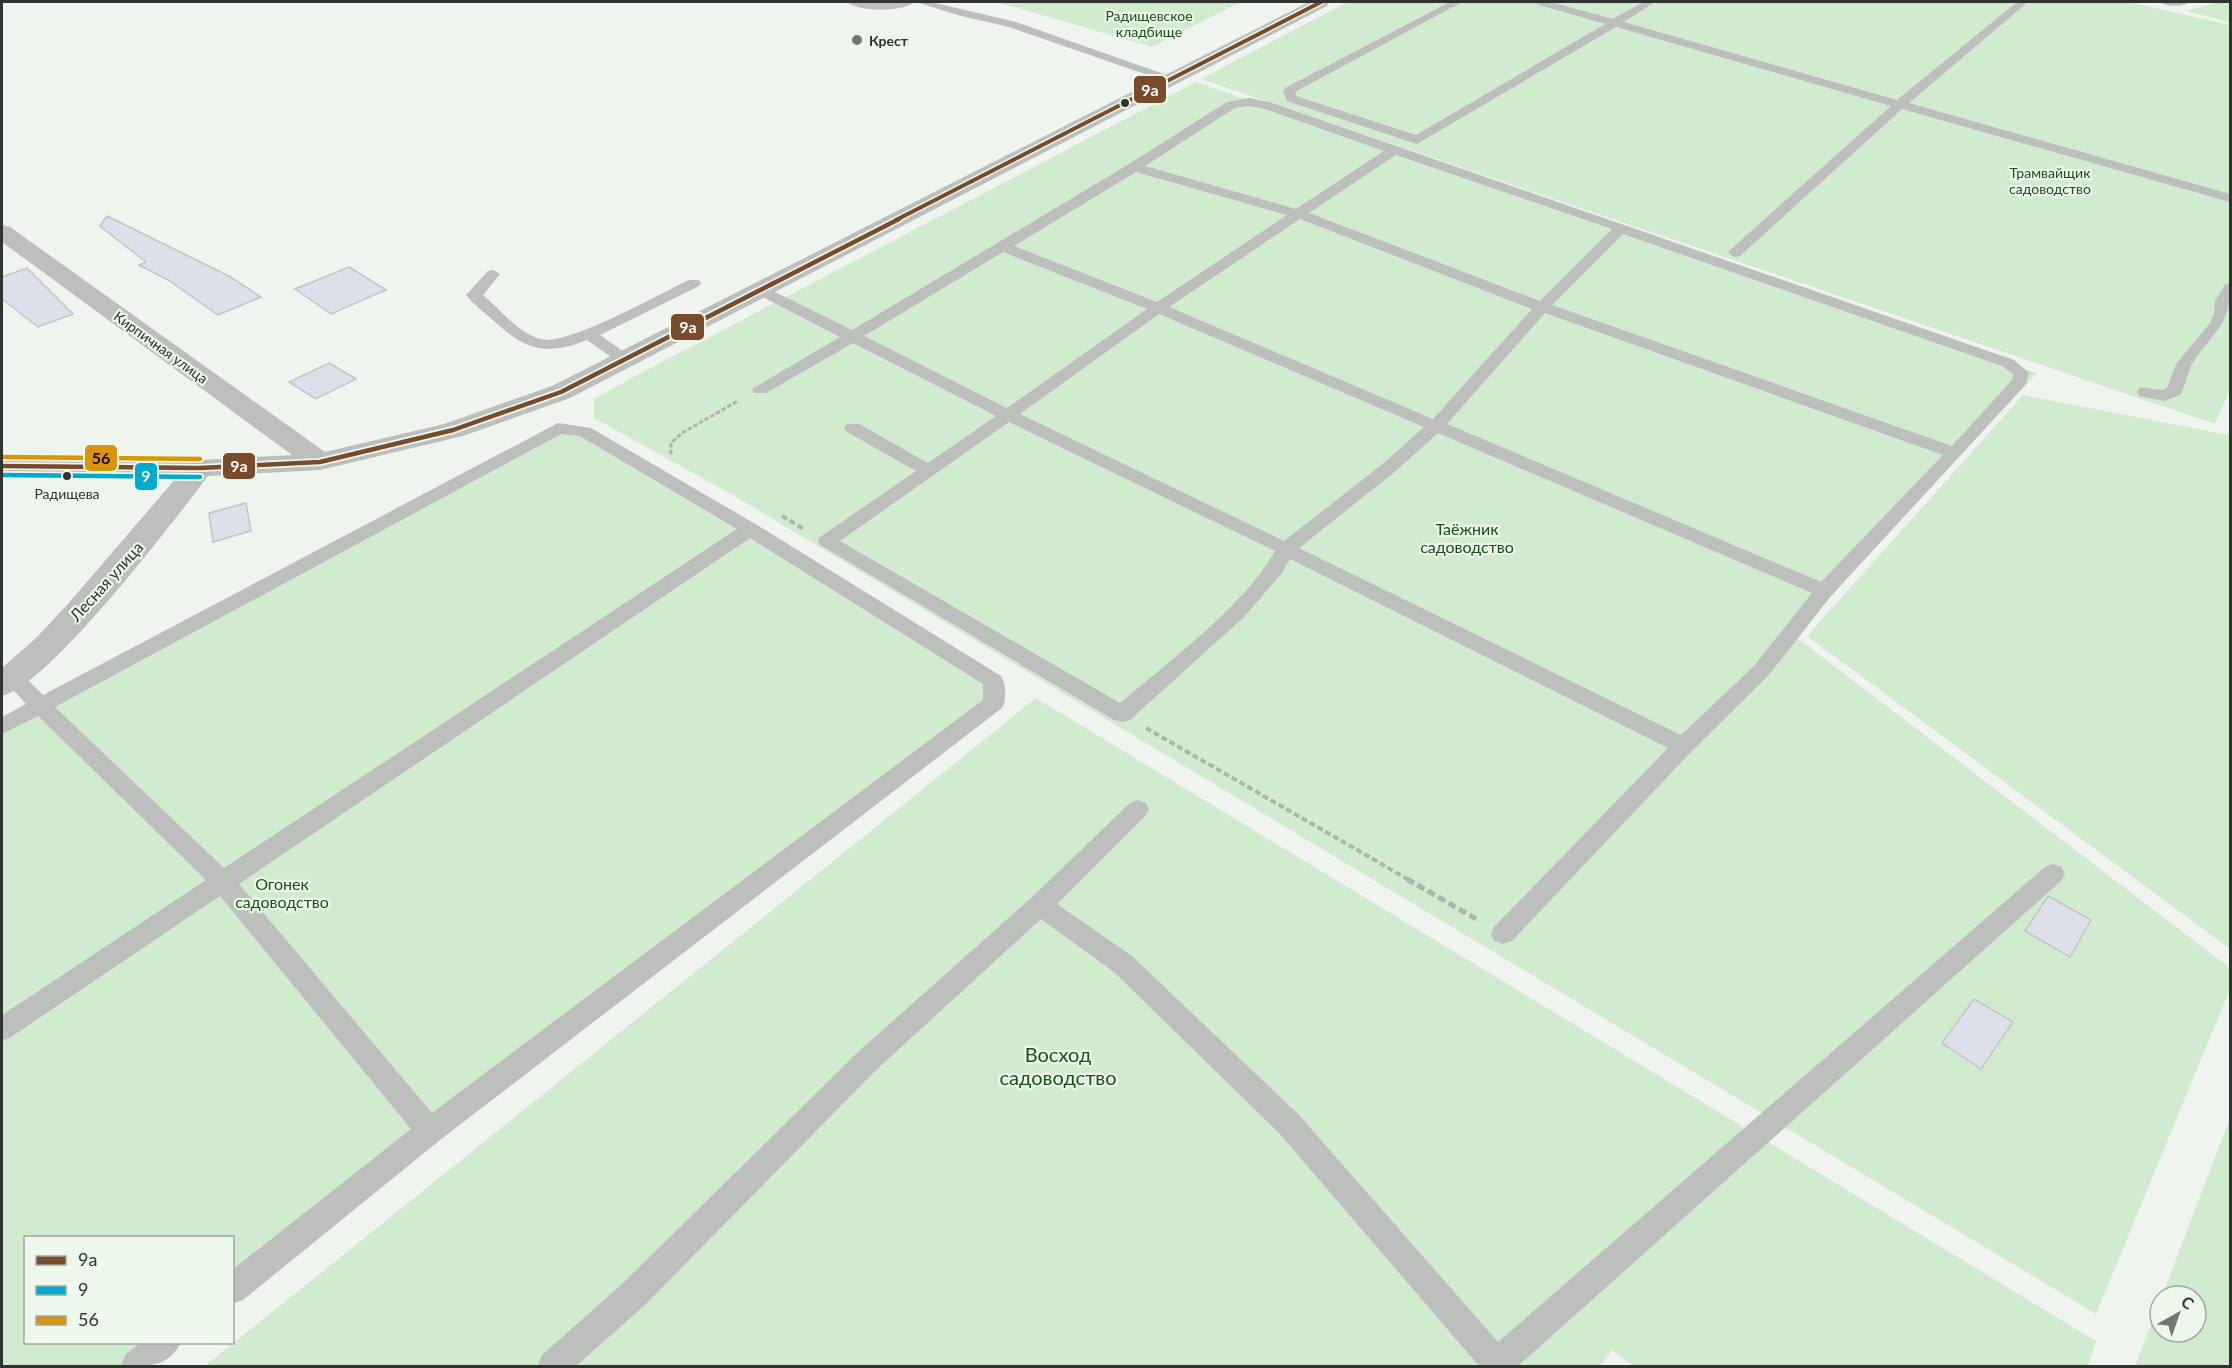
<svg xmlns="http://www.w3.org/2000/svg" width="2232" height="1368" viewBox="0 0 2232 1368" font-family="Lato,sans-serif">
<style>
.green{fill:#d1ebcf}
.building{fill:#dde0ea;stroke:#c2c5c5;stroke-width:1.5}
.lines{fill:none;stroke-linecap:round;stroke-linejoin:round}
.path-far2{stroke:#b0b3b0;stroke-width:3;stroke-dasharray:4.5 2;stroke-linecap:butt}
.path-far1{stroke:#b0b3b0;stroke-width:4;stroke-dasharray:6 3;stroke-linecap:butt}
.path{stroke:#b0b3b0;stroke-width:5;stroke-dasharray:8 4;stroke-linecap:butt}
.lane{fill:#bdbfbd;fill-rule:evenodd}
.street{fill:#bdbfbd;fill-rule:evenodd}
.secondary{fill:#b3b5b3;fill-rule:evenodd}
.bus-1-far1-casing{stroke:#edf7ec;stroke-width:7}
.bus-1-casing{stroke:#edf7ec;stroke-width:8}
.bus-2-casing{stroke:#edf7ec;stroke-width:8}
.bus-3-casing{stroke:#edf7ec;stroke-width:8}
.bus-1-far1{stroke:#7a4b2a;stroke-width:4}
.bus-1{stroke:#7a4b2a;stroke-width:4.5}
.bus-2{stroke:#00a9ce;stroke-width:4.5}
.bus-3{stroke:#d99507;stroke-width:4.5}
.poi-dot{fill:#737773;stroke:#edf7ec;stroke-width:2}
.bus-dot{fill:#303430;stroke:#edf7ec;stroke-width:2}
.labels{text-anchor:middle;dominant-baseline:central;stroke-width:4.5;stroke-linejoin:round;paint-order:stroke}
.far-park-label{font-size:14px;fill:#145411;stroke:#edf7ec}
.far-poi-label{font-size:14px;font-weight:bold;fill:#303430;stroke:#edf7ec;text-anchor:start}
.far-street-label{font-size:14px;fill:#303430;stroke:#edf7ec}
.bus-label{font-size:14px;fill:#303430;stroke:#edf7ec}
.park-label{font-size:16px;fill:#145411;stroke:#edf7ec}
.street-label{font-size:16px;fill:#303430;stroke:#edf7ec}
.near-park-label{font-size:20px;fill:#145411;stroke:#edf7ec}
.line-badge{stroke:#edf7ec;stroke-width:2}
.badge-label{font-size:16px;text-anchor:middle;font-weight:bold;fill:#fff}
.pale-badge-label{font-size:16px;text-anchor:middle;font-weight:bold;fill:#111}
</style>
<rect width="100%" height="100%" fill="#eff4ef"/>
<path class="green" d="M997 2H1241L1152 47Z
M1347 2H2130L2230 25V389L2215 424 1201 79Z
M2217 2H2230V22L2186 11Z
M1196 82 2037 373 1840 586 1796 637 2230 968V989L2096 1314 738 498 594 418V399L637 375Z
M2023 395 2229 435 2230 433V949L1807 636Z
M558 428 596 438 994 681V703L233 1289 232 1238H26V1342L166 1343 136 1366H2V726Z
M1036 698 2096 1341 2088 1366H1633L1612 1350 1600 1366H205Z
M2230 1118V1366H2135L2160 1302V1332H2196V1296H2162Z"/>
<path class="building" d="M107 216 229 276 261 297 218 315 168 280 139 265 146 262 100 226Z
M349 267 386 290 331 314 295 289Z
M27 268 73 314 38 327 2 299V277Z
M329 363 356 379 316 399 289 382Z
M246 503 251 531 213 542 209 513Z
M2048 896 2091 920 2070 957 2025 931Z
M1974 999 2013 1022 1981 1069 1942 1043Z"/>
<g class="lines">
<path class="path-far2" d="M671 454V443L682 433 738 401"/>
<path class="path-far1" d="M782 516 804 529
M1146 728 1409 880"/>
<path class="path" d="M1407 879 1478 920"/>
<path class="lane" d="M847 2H915C903 12 859 12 847 2Z
M916 2H931L1016 22 1175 78 1173 81H1165L1009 27 961 16Z
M1450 2H1462L1295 92 1296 96 1416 135 1605 24 1536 4 1535 2H1550L1613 19 1643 2H1655L1624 22 1897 100 2017 2H2028L1909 103 2230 194V202L1902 109 1740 256 1735 257 1728 253 1730 250 1891 106 1616 27 1417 144 1287 101 1283 91 1285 88Z
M2160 2H2189C2183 7 2166 7 2160 2Z
M1249 98 1269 102 2014 360 2029 373 2026 384 1831 596 1768 676 1691 752 1512 941 1503 944 1494 941 1491 934 1494 927 1668 748 1290 559 1282 573 1244 617 1130 720 1122 722 1114 720 820 545 818 541 820 537 916 471 847 432 844 428 847 424H859L928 463 996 416 853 343 766 393H754L752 389 840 337 755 293 752 290 755 287H765L852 330 1129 164 1227 102ZM1249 106 1262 108 1384 151 1296 209 1145 166 1235 108ZM1396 155 1612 229 1540 301 1309 213ZM1136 172 1287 215 1157 302 1014 246ZM1300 219 1532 309 1433 419 1169 307ZM1623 234 2002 366 2013 374 2012 380 1952 446 1552 305ZM1003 252 1147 309 1007 408 864 336ZM1545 313 1943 455 1821 582 1447 424ZM1159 314 1424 427 1384 463 1284 541 1020 414ZM1009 422 1275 551C1245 605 1168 662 1120 703L840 541ZM1438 433 1812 593 1754 666 1681 735 1299 548 1396 471Z
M493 270 500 274 483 295C500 309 518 333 541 339 566 347 661 293 689 280H699L701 283 699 286 600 335 630 356 632 359 624 364 618 362 587 340C546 356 526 351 494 321 485 313 474 305 466 295L488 271Z
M2230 283C2232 326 2212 332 2192 364 2187 374 2186 385 2180 395L2164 401 2139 396 2137 392 2139 388C2149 386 2158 393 2167 388L2176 364 2210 323 2214 313 2215 301 2225 285Z
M558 423 591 428 757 525 1001 676C1006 684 1007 700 1002 708L440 1140 243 1300 232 1304V1270L411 1129 220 896 11 1037 2 1041V1015L206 880 38 716 2 734V717L26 704 2 678 5 673C21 668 31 684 43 695ZM561 434 580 436 737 529 224 868 55 707ZM750 538 983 684V700L432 1113 239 884Z
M1138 800 1146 803 1149 809 1146 815 1057 904 1132 956 1299 1115 1498 1342 2045 867 2053 864 2061 867 2065 874 2061 881 1518 1366H1479L1279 1133 1114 972 1041 919 875 1071 645 1305 576 1366H538L542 1355 623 1283 857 1053 1031 898 1130 803Z
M141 1342H181C169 1368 147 1366 121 1366L125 1355Z"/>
<path class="street" d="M1309 2H1329L1327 6 570 398 463 436 320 470 208 476C173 522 50 684 2 696V668L36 638 67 605 190 462 200 460 292 455 2 242V225L10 227 325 452 444 424 552 386Z"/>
<path class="secondary" d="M2 458 200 460 210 462 214 468 210 474 200 476 2 474Z"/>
<defs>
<path id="bus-1-far1" d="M896 220 1321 2"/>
<path id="bus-1" d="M2 466 200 468 320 462 453 430 561 392 899 219"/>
<path id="bus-2" d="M2 475 200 477"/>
<path id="bus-3" d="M2 457 200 459"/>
</defs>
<use href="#bus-1-far1" class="bus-1-far1-casing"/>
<use href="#bus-1" class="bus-1-casing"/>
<use href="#bus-2" class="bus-2-casing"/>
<use href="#bus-3" class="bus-3-casing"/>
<use href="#bus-1-far1" class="bus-1-far1"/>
<use href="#bus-1" class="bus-1"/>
<use href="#bus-2" class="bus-2"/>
<use href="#bus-3" class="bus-3"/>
</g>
<circle class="poi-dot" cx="857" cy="40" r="6"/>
<g class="bus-dot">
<circle cx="1125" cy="103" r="5"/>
<circle cx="67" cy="476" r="5"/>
</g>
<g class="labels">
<g class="far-park-label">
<text x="1149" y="15">Радищевское<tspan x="1149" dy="16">кладбище</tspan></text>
<text x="2050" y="172">Трамвайщик<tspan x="2050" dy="16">садоводство</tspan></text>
</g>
<g class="far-poi-label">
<text x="869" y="40">Крест</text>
</g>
<g class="far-street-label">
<text transform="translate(161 347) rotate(36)">Кирпичная улица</text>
</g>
<g class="bus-label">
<text x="67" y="493">Радищева</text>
</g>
<g class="park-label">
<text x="1467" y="528">Таёжник<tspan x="1467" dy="18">садоводство</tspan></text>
<text x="282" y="883">Огонек<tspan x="282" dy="18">садоводство</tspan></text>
</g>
<g class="street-label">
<text transform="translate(106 581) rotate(-48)">Лесная улица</text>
</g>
<g class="near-park-label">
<text x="1058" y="1054">Восход<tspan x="1058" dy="23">садоводство</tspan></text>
</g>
</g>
<g class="line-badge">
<rect x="1133" y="75" width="34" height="29" rx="6" fill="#7a4b2a"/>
<rect x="670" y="313" width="35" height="28" rx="6" fill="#7a4b2a"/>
<rect x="84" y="444" width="34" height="28" rx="6" fill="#d99507"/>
<rect x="222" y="452" width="34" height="28" rx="6" fill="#7a4b2a"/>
<rect x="134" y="462" width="24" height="29" rx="6" fill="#00a9ce"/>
</g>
<g class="badge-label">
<text x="1150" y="96">9а</text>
<text x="688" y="333">9а</text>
<text x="239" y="472">9а</text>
<text x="146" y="482">9</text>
</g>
<g class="pale-badge-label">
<text x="101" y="464">56</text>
</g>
<rect width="2232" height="1368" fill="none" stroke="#303430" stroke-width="6"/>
<rect x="24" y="1236" width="210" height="108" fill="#edf7ec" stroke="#a1a9a1" stroke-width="1.5"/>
<rect x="36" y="1256" width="30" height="9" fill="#7a4b2a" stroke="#a1a9a1" stroke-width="1.5"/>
<text x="78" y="1266" font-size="18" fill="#303430">9а</text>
<rect x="36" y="1286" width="30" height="9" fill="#00a9ce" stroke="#a1a9a1" stroke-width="1.5"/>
<text x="78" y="1296" font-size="18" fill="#303430">9</text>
<rect x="36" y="1316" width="30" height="9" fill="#d99507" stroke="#a1a9a1" stroke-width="1.5"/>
<text x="78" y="1326" font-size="18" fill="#303430">56</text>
<g transform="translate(2178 1314) rotate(40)"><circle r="28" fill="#edf7ec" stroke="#a1a9a1" stroke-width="1.5"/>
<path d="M0-4.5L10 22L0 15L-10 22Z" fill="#737773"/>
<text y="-9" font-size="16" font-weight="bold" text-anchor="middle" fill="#303430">С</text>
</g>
</svg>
